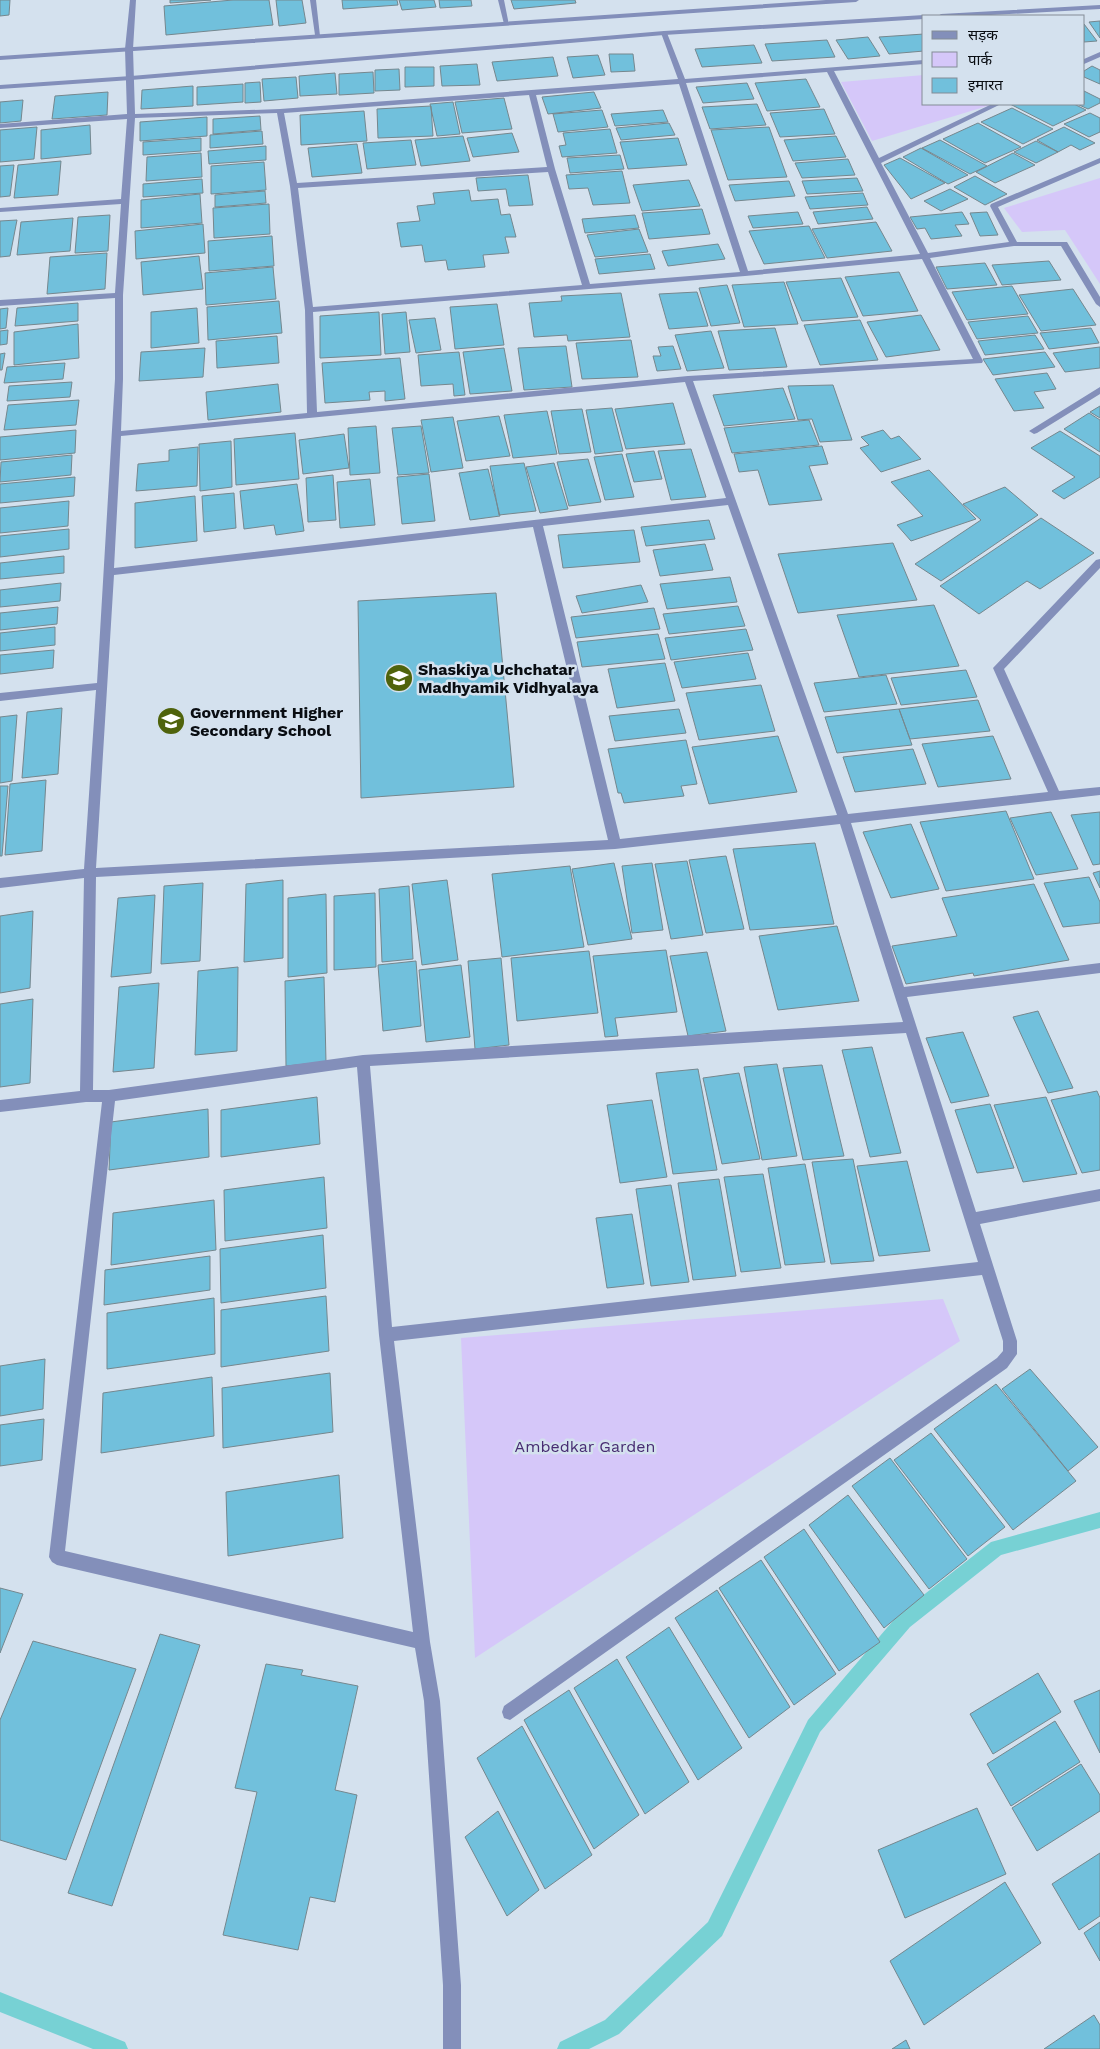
<svg xmlns="http://www.w3.org/2000/svg" width="1100" height="2049" viewBox="0 0 1100 2049" font-family="'Work Sans','Noto Sans Devanagari',sans-serif">
<style>
.green{fill:#d5c7f9}
.lines{fill:none;stroke-linecap:round;stroke-linejoin:round}
.stream{fill:#77d1d4;fill-rule:evenodd}
.building{fill:#71c0dc;stroke:#75878e}
.minor{fill:#838fba;fill-rule:evenodd}
.tertiary{fill:#838fba;fill-rule:evenodd}
.labels{text-anchor:middle;dominant-baseline:central;stroke-width:5;stroke-linejoin:round;paint-order:stroke}
.poi-label{font-size:16px;font-weight:bold;fill:#090d12;stroke:#d4e1ee;text-anchor:start}
.park-label{font-size:16px;fill:#472c72;stroke:#d4e1ee}
</style>
<rect width="100%" height="100%" fill="#d4e1ee"/>
<path class="green" d="M924 75V104H994L872 141 841 82Z
M1100 178V284L1065 230 1022 232 1004 208Z
M943 1299 960 1341 475 1658 461 1338Z"/>
<g class="lines">
<path class="stream" d="M1100 1512V1528L1001 1555 910 1627 820 1732 722 1936 619 2034 589 2049H557L560 2042 605 2020 708 1922 808 1720 898 1615 991 1542Z
M0 1992 125 2042 128 2049H93L0 2012Z"/>
</g>
<path class="building" d="M0 0H10L9 15 0 16Z
M170 0H211L170 3Z
M233 0H269L273 25 166 35 164 6Z
M276 0H302L306 23 279 26Z
M342 0H397L398 5 343 9Z
M399 0H434L436 7 402 10Z
M439 0H471L472 6 440 8Z
M511 0H575L576 3 514 9Z
M1100 21V38L1089 22Z
M1084 24 1097 41 1084 42Z
M924 34V51L889 54 879 37Z
M868 37 880 56 848 59 836 40Z
M827 40 835 57 772 61 765 44Z
M754 45 762 63 702 67 695 49Z
M609 54H633L635 71 611 72Z
M598 55 605 75 573 78 567 57Z
M553 57 558 76 497 81 492 62Z
M477 64 480 85 442 86 440 66Z
M1092 66 1100 70V84L1084 77V71Z
M405 67H434V86L405 87Z
M399 69 400 90 375 91V70Z
M373 72 374 93 339 95V74Z
M335 73 337 94 300 96 299 76Z
M296 77 298 98 264 101 262 79Z
M806 79 820 107 767 111 755 83Z
M260 82 261 102 245 103V83Z
M747 83 754 99 703 103 696 87Z
M243 84V102L197 105V87Z
M193 86V106L141 109 142 90Z
M1084 91 1100 99V103L1088 109 1077 104H1084Z
M108 92 107 115 52 119 55 96Z
M594 92 601 108 548 114 542 97Z
M504 98 512 129 462 133 455 102Z
M23 100 21 121 0 123V102Z
M453 102 460 134 437 136 430 104Z
M757 104 766 125 710 129 702 107Z
M1010 104H1074L1086 110 1053 126Z
M431 106 433 136 378 138 377 109Z
M1012 108 1053 129 1023 144 981 122Z
M824 109 835 134 780 137 770 113Z
M602 110 608 127 558 132 553 114Z
M663 110 668 122 615 126 611 114Z
M364 111 367 141 301 145 300 115Z
M1090 113 1100 118V132L1089 137 1064 124Z
M260 116 261 130 213 134V119Z
M207 117V136L140 141V122Z
M669 123 675 135 621 140 616 128Z
M978 123 1021 147 985 163 943 139Z
M90 125 91 154 41 159V130Z
M37 127 34 159 0 162V130Z
M769 127 787 177 728 180 711 130Z
M1064 127 1095 143 1080 150 1071 145 1058 152 1037 140Z
M610 129 617 153 562 157 559 146 566 145 563 133Z
M262 131 263 144 210 148V135Z
M512 133 519 152 473 157 467 138Z
M463 136 470 161 421 166 415 140Z
M836 136 846 157 793 161 784 140Z
M201 138V151L143 155V142Z
M678 138 687 165 628 169 620 142Z
M411 140 416 165 367 169 363 143Z
M940 140 987 166 970 174 922 148Z
M1036 141 1058 152 1036 163 1014 152Z
M357 144 362 173 312 177 308 148Z
M266 146V160L209 164 208 151Z
M921 148 968 175 948 184 903 157Z
M201 153 202 177 146 181 147 157Z
M1013 153 1035 165 995 183 976 172Z
M620 155 624 169 570 173 567 158Z
M900 158 945 183 911 199 884 165Z
M848 159 855 175 802 178 795 163Z
M61 161 58 195 14 198 18 165Z
M264 162 266 190 211 194V166Z
M14 165 10 196 0 197V166Z
M622 171 630 203 593 205 588 188 569 189 566 175Z
M528 175 533 205 509 206 506 189 478 191 476 178Z
M975 176 1007 194 985 205 954 187Z
M857 178 863 191 807 194 802 181Z
M202 179 203 193 143 197V184Z
M689 180 700 206 642 211 633 185Z
M789 181 795 196 735 201 729 185Z
M950 189 968 199 941 211 924 201Z
M469 190 471 201 498 199 501 215 510 214 516 237H505L509 253 483 255 485 267 448 270 446 260 425 262 422 245 401 247 397 223 420 221 417 206 435 204 433 193Z
M265 191 266 203 215 207V195Z
M863 193 868 205 810 209 805 197Z
M200 194 202 223 141 228V200Z
M269 204 270 234 214 238 213 208Z
M867 207 873 219 818 224 813 212Z
M702 209 710 234 649 239 642 213Z
M798 212 803 224 753 228 748 216Z
M962 212 969 224 955 225 962 236 931 239 925 228 917 229 910 217Z
M987 212 998 235 980 236 970 213Z
M110 215 108 251 75 253 78 217Z
M635 215 639 228 585 233 582 219Z
M73 218 70 251 17 255 21 222Z
M17 220 10 256 0 257V221Z
M876 222 892 251 827 258 812 229Z
M203 224 205 253 136 259 135 231Z
M809 226 825 258 764 264 749 231Z
M639 229 648 252 595 257 587 235Z
M272 236 274 266 209 271 208 241Z
M718 244 725 259 668 266 662 251Z
M107 253 105 289 47 294 50 257Z
M650 254 655 269 599 274 595 259Z
M199 256 203 289 143 295 141 262Z
M1049 261 1061 280 1002 285 992 265Z
M985 263 997 285 947 289 936 267Z
M273 267 276 299 206 305 205 273Z
M899 272 918 311 863 316 845 277Z
M841 278 858 317 802 321 786 282Z
M784 282 798 324 744 327 732 285Z
M727 285 740 323 711 326 699 288Z
M1012 286 1028 314 967 320 952 292Z
M1073 289 1096 325 1041 331 1019 295Z
M697 292 708 326 669 329 659 294Z
M621 293 630 337 568 341 567 335 534 337 529 303 562 301 561 296Z
M279 301 282 333 208 340 207 307Z
M78 303V321L15 326 17 308Z
M497 304 504 345 455 349 450 307Z
M8 308 6 328 0 329V309Z
M197 308 199 343 151 348V312Z
M379 312 381 355 320 358V316Z
M406 312 410 352 385 354 382 314Z
M921 315 940 350 886 357 867 322Z
M1028 316 1038 333 977 339 968 322Z
M435 318 441 350 416 353 409 320Z
M860 320 878 360 820 365 804 325Z
M78 324 79 358 14 365V332Z
M775 328 787 367 729 370 718 331Z
M1091 328 1099 343 1049 349 1040 333Z
M8 330 7 344 0 345V331Z
M711 331 724 368 687 371 675 335Z
M1035 335 1044 349 985 355 978 341Z
M277 336 279 363 217 368 216 341Z
M631 340 638 377 582 379 576 343Z
M566 346 572 387 524 390 518 348Z
M673 346 681 369 657 371 653 356H661L658 347Z
M1100 347V368L1065 372 1053 353Z
M205 348 203 377 139 381 141 352Z
M504 348 512 391 470 394 463 352Z
M459 352 465 395 454 396 453 384 421 386 418 355Z
M1045 352 1055 367 993 375 983 359Z
M5 353 2 370H0V354Z
M400 358 405 399 385 401V391L369 392 370 400 325 403 322 363Z
M65 363 63 379 4 383 7 367Z
M1047 373 1056 389 1034 392 1044 408 1014 411 995 379Z
M72 382 70 397 7 401 9 386Z
M278 384 281 412 208 420 206 392Z
M833 385 852 440 820 442 812 419 798 420 788 386Z
M783 388 795 419 724 426 713 395Z
M79 400 76 425 4 430 8 405Z
M673 403 685 444 626 449 615 409Z
M1100 406V418L1090 412Z
M612 408 623 451 595 454 586 410Z
M582 409 591 452 559 454 551 411Z
M547 411 557 454 513 458 504 415Z
M1089 413 1100 420V452L1064 429Z
M499 416 510 456 466 461 457 421Z
M453 417 463 468 431 472 421 420Z
M809 420 819 445 732 453 724 428Z
M376 426 380 473 350 475 348 428Z
M421 426 429 473 398 475 392 428Z
M76 430 75 453 0 460V437Z
M883 430 891 439 899 436 921 459 881 472 860 448 869 445 861 437Z
M1060 431 1100 456V477L1064 499 1052 491 1075 477 1031 448Z
M295 433 299 479 236 485 234 439Z
M344 434 349 468 303 474 299 440Z
M231 441 232 487 200 491 199 444Z
M822 446 828 464 809 466 822 500 769 505 758 470 739 472 734 454Z
M198 447 197 486 136 491 138 464 169 461V450Z
M691 449 706 497 671 500 658 451Z
M654 451 662 479 634 482 626 454Z
M622 454 634 497 605 500 594 457Z
M72 455 71 475 0 482 1 462Z
M588 459 601 502 569 506 557 462Z
M524 463 536 511 499 515 490 466Z
M554 463 568 509 540 513 526 467Z
M488 469 500 516 470 520 459 473Z
M929 470 976 519 911 541 897 525 923 516 891 482Z
M429 474 435 521 402 524 397 477Z
M333 475 336 520 308 522 306 478Z
M75 477 74 496 0 503V484Z
M370 479 375 525 340 528 337 482Z
M297 484 304 531 276 535 274 525 244 529 240 491Z
M1005 487 1038 515 941 581 915 564 981 520 963 504Z
M234 493 236 528 204 532 202 496Z
M195 496 197 541 135 548V503Z
M69 501 68 526 0 533V508Z
M1041 518 1094 553 1040 589 1027 581 979 614 940 586Z
M709 520 715 539 646 546 641 527Z
M69 529V549L0 557V536Z
M634 530 640 562 563 568 558 535Z
M893 543 917 600 798 613 778 554Z
M705 544 713 570 660 576 653 550Z
M64 556V573L0 579V563Z
M730 577 737 602 667 609 660 584Z
M61 583 60 601 0 607V590Z
M641 585 648 602 582 613 576 596Z
M496 593 514 787 361 798 358 601Z
M934 605 959 666 859 677 837 615Z
M738 606 745 626 669 634 663 614Z
M58 607 57 624 0 630V613Z
M654 608 660 629 576 638 571 617Z
M55 627V645L0 651V633Z
M746 629 753 650 671 660 665 638Z
M658 634 665 659 582 667 577 642Z
M54 650 53 668 0 674V655Z
M748 653 756 679 682 688 674 662Z
M665 663 675 701 617 708 608 669Z
M966 670 977 697 901 705 891 678Z
M886 675 897 704 824 712 814 683Z
M761 685 775 731 699 740 686 693Z
M978 700 990 731 910 739 899 709Z
M62 708 58 774 22 778 27 712Z
M679 709 686 733 615 741 609 716Z
M899 709 912 745 837 753 825 717Z
M17 715 12 781 0 783V717Z
M778 736 797 792 709 804 692 747Z
M993 736 1011 779 938 787 922 744Z
M686 740 697 784 681 786 684 796 624 803 621 793H618L608 749Z
M913 749 926 784 855 792 843 757Z
M46 780 42 851 5 855 10 784Z
M0 786H8L2 856H0Z
M1006 811 1034 879 946 891 920 822Z
M1051 812 1078 869 1036 875 1010 818Z
M1100 812V864L1093 865 1071 815Z
M911 824 939 889 891 898 863 832Z
M815 843 834 924 750 930 733 849Z
M726 856 744 929 706 933 689 860Z
M687 861 703 935 671 939 655 864Z
M614 863 632 939 588 945 572 869Z
M652 863 663 930 632 933 622 866Z
M570 866 584 947 502 957 492 874Z
M1100 871V888L1093 873Z
M1089 877 1100 902V923L1063 927 1044 883Z
M283 880V958L244 962 246 884Z
M447 880 458 960 422 965 412 884Z
M203 883 200 961 161 964 164 886Z
M1034 884 1069 960 974 976 973 973 906 984 892 946 957 936 942 898Z
M409 886 413 959 382 962 379 889Z
M375 893 376 967 334 970V896Z
M326 894 327 973 288 977V898Z
M155 895 151 973 111 977 118 898Z
M33 911 30 988 0 993V916Z
M837 926 859 1001 778 1010 759 936Z
M666 950 677 1012 615 1018 618 1036 605 1037 593 956Z
M589 951 598 1013 517 1021 511 958Z
M707 952 726 1031 688 1036 670 956Z
M501 958 509 1045 475 1049 468 961Z
M416 961 421 1026 383 1031 378 965Z
M461 965 470 1037 426 1042 419 970Z
M238 967 237 1051 195 1055 198 971Z
M324 977 326 1062 286 1066 285 981Z
M159 983 154 1068 113 1072 119 987Z
M33 999 30 1083 0 1087V1004Z
M1038 1011 1073 1088 1048 1093 1013 1017Z
M963 1032 989 1096 951 1103 926 1038Z
M872 1047 901 1153 870 1157 842 1050Z
M777 1064 797 1156 762 1160 744 1067Z
M822 1065 844 1156 803 1160 783 1068Z
M698 1069 717 1170 673 1174 656 1073Z
M739 1073 760 1159 722 1164 703 1078Z
M1097 1091 1100 1098V1170L1082 1173 1051 1100Z
M317 1097 320 1144 221 1157V1110Z
M1046 1097 1077 1174 1023 1182 994 1105Z
M652 1100 667 1177 620 1183 607 1105Z
M990 1104 1014 1168 977 1173 955 1110Z
M208 1109 209 1157 109 1170 111 1122Z
M853 1159 874 1261 831 1264 812 1162Z
M907 1161 930 1251 879 1256 857 1166Z
M805 1164 825 1262 785 1265 768 1168Z
M763 1174 781 1268 741 1272 724 1177Z
M324 1177 327 1228 225 1241 224 1190Z
M719 1179 736 1276 693 1280 678 1183Z
M671 1185 689 1282 651 1286 636 1189Z
M214 1200 216 1250 111 1265 113 1213Z
M632 1214 644 1284 607 1288 596 1218Z
M323 1235 326 1288 221 1303 220 1249Z
M210 1256V1290L104 1305 105 1270Z
M326 1296 329 1351 221 1367V1310Z
M214 1298 215 1354 107 1369V1313Z
M45 1359 43 1409 0 1416V1366Z
M1030 1369 1098 1447 1068 1471 1002 1389Z
M330 1373 333 1432 223 1448 222 1388Z
M212 1377 214 1436 101 1453 103 1393Z
M996 1384 1076 1481 1013 1530 934 1429Z
M44 1419 42 1460 0 1466V1425Z
M931 1433 1005 1527 968 1556 894 1460Z
M890 1458 967 1559 929 1589 852 1486Z
M339 1475 343 1538 228 1556 226 1492Z
M848 1495 924 1595 884 1628 809 1525Z
M804 1529 880 1642 839 1671 764 1557Z
M761 1560 836 1674 794 1705 719 1588Z
M0 1588 23 1594 0 1653Z
M717 1590 790 1707 749 1738 675 1618Z
M669 1627 742 1748 698 1780 626 1657Z
M160 1634 200 1645 112 1906 68 1893Z
M33 1641 136 1669 66 1860 0 1840V1720Z
M617 1659 689 1782 645 1814 574 1688Z
M266 1664 303 1670 301 1675 358 1686 335 1790 357 1795 335 1902 310 1897 298 1950 223 1935 257 1792 235 1788Z
M1038 1673 1061 1712 993 1754 970 1714Z
M569 1690 639 1815 594 1849 524 1720Z
M1100 1690V1753L1074 1701Z
M1055 1721 1080 1762 1011 1806 987 1764Z
M522 1726 592 1855 545 1889 477 1758Z
M1081 1764 1100 1795V1811L1037 1851 1012 1808Z
M977 1808 1006 1874 905 1918 878 1850Z
M498 1811 539 1890 507 1916 465 1837Z
M1100 1853V1916L1079 1930 1052 1884Z
M1005 1882 1041 1943 924 2025 890 1961Z
M1100 1922V1961L1084 1933Z
M1094 2015 1100 2025V2049H1044Z
M906 2040 910 2049H892Z"/>
<g class="lines">
<path class="minor" d="M130 0H136L133 49 135 114 280 109 678 79 661 33 664 31 667 33 685 79 924 60V64L834 71 879 158 992 104H1001L881 163 928 253 1009 242 990 206 991 204 1100 158V163L998 207 1017 242H1067L1100 297V307L1096 304 1061 246H1014L930 258 983 361 982 363 693 381 848 814 1048 792 993 668 1096 560 1100 559V568L1004 669 1059 791 1100 787V795L851 823 904 987 1100 963V973L907 997 976 1212 1100 1189V1201L980 1224 1017 1341V1354L1007 1368 510 1720 504 1718 502 1712 504 1706 997 1358 1003 1351V1341L982 1275 394 1341 430 1642 440 1701 461 1985V2049H443V1985L424 1701 415 1648 57 1565 52 1562 49 1557 102 1102H86L0 1112V1100L80 1091 84 878 0 888V878L84 869 96 690 0 701V693L97 683 115 379V298L0 306V300L115 293 121 204 0 212V208L121 199 127 119 0 128V124L127 114 125 49ZM827 72 920 254 748 271 686 83ZM679 84 740 272 590 284 555 169 536 95ZM529 95 547 167 297 183 284 113ZM277 113 290 186 305 310 307 413 121 431 123 379V295L135 118ZM548 172 582 285 313 307 298 188ZM922 259 973 359 688 376 317 412 313 312 745 276ZM685 382 726 498 114 568 121 436ZM728 505 837 815 620 839 543 526ZM533 527 608 840 96 868 114 575ZM840 824 903 1022 363 1055 109 1090H93L96 877 615 849ZM906 1033 978 1262 392 1327 370 1066ZM357 1067 379 1335 413 1632 65 1551 115 1101Z
M310 0H316L320 36 315 35Z
M498 0H504L509 25 504 24Z
M1100 52V57L1084 64V59Z
M1100 387V394L1037 433 1034 434 1029 431Z"/>
<path class="tertiary" d="M826 0H859L856 2 0 60V56Z
M1100 5V9L973 16H938L941 14Z
M924 15 927 16H924V19L664 35 131 80 0 89V85L131 76 664 31Z"/>
</g>
<defs>
<symbol id="school-disc" viewBox="-11 -11 22 22"><circle r="9.5" fill="#4f630c" stroke="#d4e1ee"/><path d="M0-5L7-2L0 1L-7-2ZM-4 1L0 2.5L4 1V4Q0 6-4 4Z" fill="#fff"/></symbol>
</defs>
<g fill-rule="evenodd">
<use href="#school-disc" x="383" y="662" width="32" height="32"/>
<use href="#school-disc" x="155" y="705" width="32" height="32"/>
</g>
<g class="labels">
<g class="poi-label">
<text x="418" y="669">Shaskiya Uchchatar<tspan x="418" dy="18">Madhyamik Vidhyalaya</tspan></text>
<text x="190" y="712">Government Higher<tspan x="190" dy="18">Secondary School</tspan></text>
</g>
<g class="park-label">
<text x="585" y="1446">Ambedkar Garden</text>
</g>
</g>
<rect x="922" y="15" width="162" height="90" fill="#d4e1ee" stroke="#838c96"/>
<rect x="932" y="31" width="25" height="8" fill="#838fba" stroke="#838c96"/>
<text x="968" y="40" font-size="15" fill="#090d12">सड़क</text>
<rect x="932" y="52" width="25" height="15" fill="#d5c7f9" stroke="#838c96"/>
<text x="968" y="65" font-size="15" fill="#090d12">पार्क</text>
<rect x="932" y="78" width="25" height="15" fill="#71c0dc" stroke="#838c96"/>
<text x="968" y="90" font-size="15" fill="#090d12">इमारत</text>
</svg>
